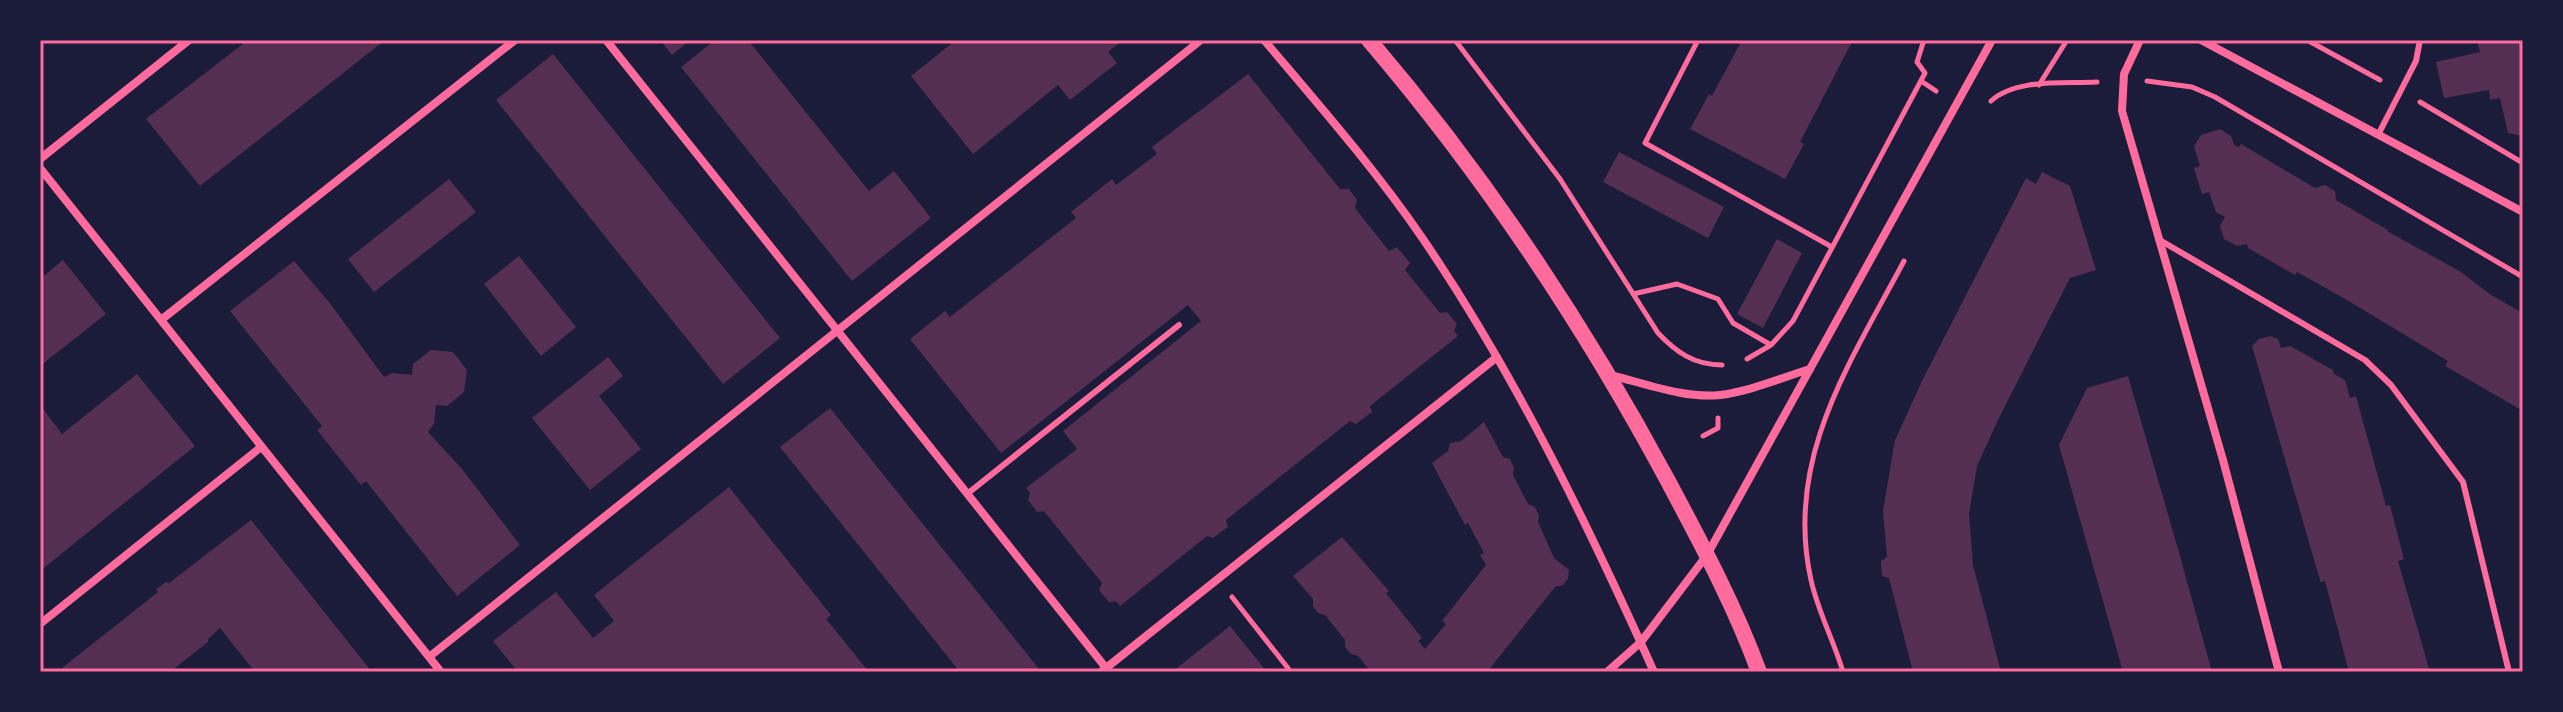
<svg xmlns="http://www.w3.org/2000/svg" width="2563" height="712" viewBox="0 0 2563 712" font-family="Ubuntu,sans-serif">
<style>
.building{fill:#542f53}
.lines{fill:none;stroke-linecap:round;stroke-linejoin:round}
.path{stroke:#ff6b9d;stroke-width:5}
.service{stroke:#ff6b9d;stroke-width:6}
.minor{stroke:#ff6b9d;stroke-width:8}
.secondary{stroke:#ff6b9d;stroke-width:16}
.neatline{fill:none;stroke:#ff6b9d;stroke-width:3}
</style>
<rect width="100%" height="100%" fill="#1b1b3a"/>
<path class="building" d="M248 40H385L200 186 146 119Z
M660 40H690L672 55Z
M715 40H748L869 191 894 171 931 218 852 281 681 67Z
M956 40H1123L1108 52 1117 63 1070 100 1058 85 973 154 911 76Z
M1742 40H1853L1800 142 1804 144 1785 179 1690 129 1709 94 1712 96Z
M2477 40H2523V136L2508 133 2500 98 2490 100 2489 90 2444 98 2436 62 2480 52Z
M553 54 780 338 723 384 496 100Z
M1248 74 1340 189H1349L1357 200 1355 208 1389 251 1397 247 1410 263 1405 270 1440 313 1447 312 1457 324 1454 331 1458 336 1370 406 1372 412 1356 424 1350 421 1226 520 1228 527 1213 538 1207 536 1120 606 1116 601 1109 602 1099 590 1102 583 1080 556 1044 511 1037 512 1028 500 1030 493 1026 488 1077 449 1063 431 1201 321 1188 305 1001 453 910 339 945 311 950 317 1076 218 1071 212 1112 179 1116 185 1157 154 1152 147Z
M2220 129 2231 136 2234 145 2239 147 2241 144 2315 188 2325 185 2335 191 2336 200 2388 230 2387 231 2461 272 2491 295 2523 313V411L2447 367 2445 366 2448 361 2347 300 2297 272 2295 275 2248 248 2247 244 2237 246 2224 239 2220 226 2225 217 2216 212 2209 192 2202 194 2194 168 2200 166 2194 146 2201 135Z
M1619 152 1724 207 1708 238 1603 182Z
M2042 172 2070 186 2096 270 2070 278 1999 418 1977 466 1969 514 1973 565 2001 672H1913L1889 578 1882 576 1881 561 1887 557 1883 511 1895 440 1923 379 2026 178 2036 184Z
M449 179 476 212 374 292 348 259Z
M1777 239 1802 253 1763 328 1737 314Z
M519 256 576 327 541 356 484 284Z
M63 260 106 314 40 366V279Z
M294 261 329 302 384 377 392 373 412 375 413 364 431 350 453 352 467 370 464 392 447 406 436 405 434 424 428 432 462 469 520 545 457 596 366 481 361 485 317 430 322 426 230 311Z
M2270 336 2278 339 2281 348 2290 346 2333 370 2334 374 2345 380 2350 398 2356 396 2386 506 2390 505 2404 559 2398 561 2430 672H2349L2325 581 2320 582V580L2252 346 2259 339Z
M608 357 623 376 599 396 641 449 590 490 532 418Z
M137 374 195 446 40 571V405L62 434Z
M2128 376 2178 549 2212 672H2123L2059 445 2087 388Z
M830 408 1039 669 1036 672H960L780 447Z
M1484 422 1503 457 1510 459 1514 468 1513 475 1528 504 1535 507 1539 516 1538 522 1554 558 1569 570 1568 579 1563 585 1555 587 1487 672H1371L1358 656 1351 654 1345 647V640L1325 615 1318 613 1313 606V599L1293 576 1342 537 1389 591 1386 593 1422 638 1418 641 1425 649 1446 624 1442 621 1486 565 1480 555 1484 553 1468 523 1465 525 1432 463 1448 451 1450 443 1461 441Z
M729 487 831 615 826 619 869 672H518L493 641 556 592 593 638 614 621 594 595Z
M251 520 372 672H255L220 628 208 639V642L170 672H57L158 592 156 589 166 582 169 583Z
M1230 626 1267 672H1172Z"/>
<g class="lines">
<path class="path" d="M1455 40 1560 179 1658 333C1676 352 1694 365 1722 365
M1698 40 1645 143 1832 247
M2307 40 2380 80
M1921 81 1936 91
M2147 81 2192 87 2215 97 2523 277
M2039 85 2067 40
M1991 101C2016 78 2064 84 2097 82
M2420 102 2523 163
M1633 294 1677 284 1718 299 1733 323 1771 345
M1747 359 1771 345 1793 321 1925 73 1917 62 1924 40
M1703 436 1718 428V418
M1232 597 1291 672
M1843 672C1834 641 1818 612 1811 580 1784 459 1850 363 1904 261"/>
<path class="service" d="M2378 135 2416 61 2420 40
M2158 239 2365 360 2391 385 2463 482 2509 672
M967 494 1179 325"/>
<path class="minor" d="M606 40 1106 668
M1264 40C1319 105 1375 169 1423 239 1515 374 1587 523 1654 672
M2140 40 2124 74 2122 111 2223 460 2279 672
M2201 40 2523 212
M40 159 189 40
M40 168 441 672
M161 320 515 40
M1610 375C1644 383 1685 399 1720 395 1751 391 1781 378 1810 369
M40 624 261 447
M429 657 1201 40
M1101 672 1497 357
M1607 672 1641 642 1707 555 1992 40"/>
<path class="secondary" d="M1369 40C1485 176 1583 323 1668 481 1701 543 1735 606 1759 672"/>
</g>
<rect width="2563" height="712" fill="none" stroke="#1b1b3a" stroke-width="84"/>
<rect x="42" y="42" width="2479" height="628" class="neatline"/>
</svg>
